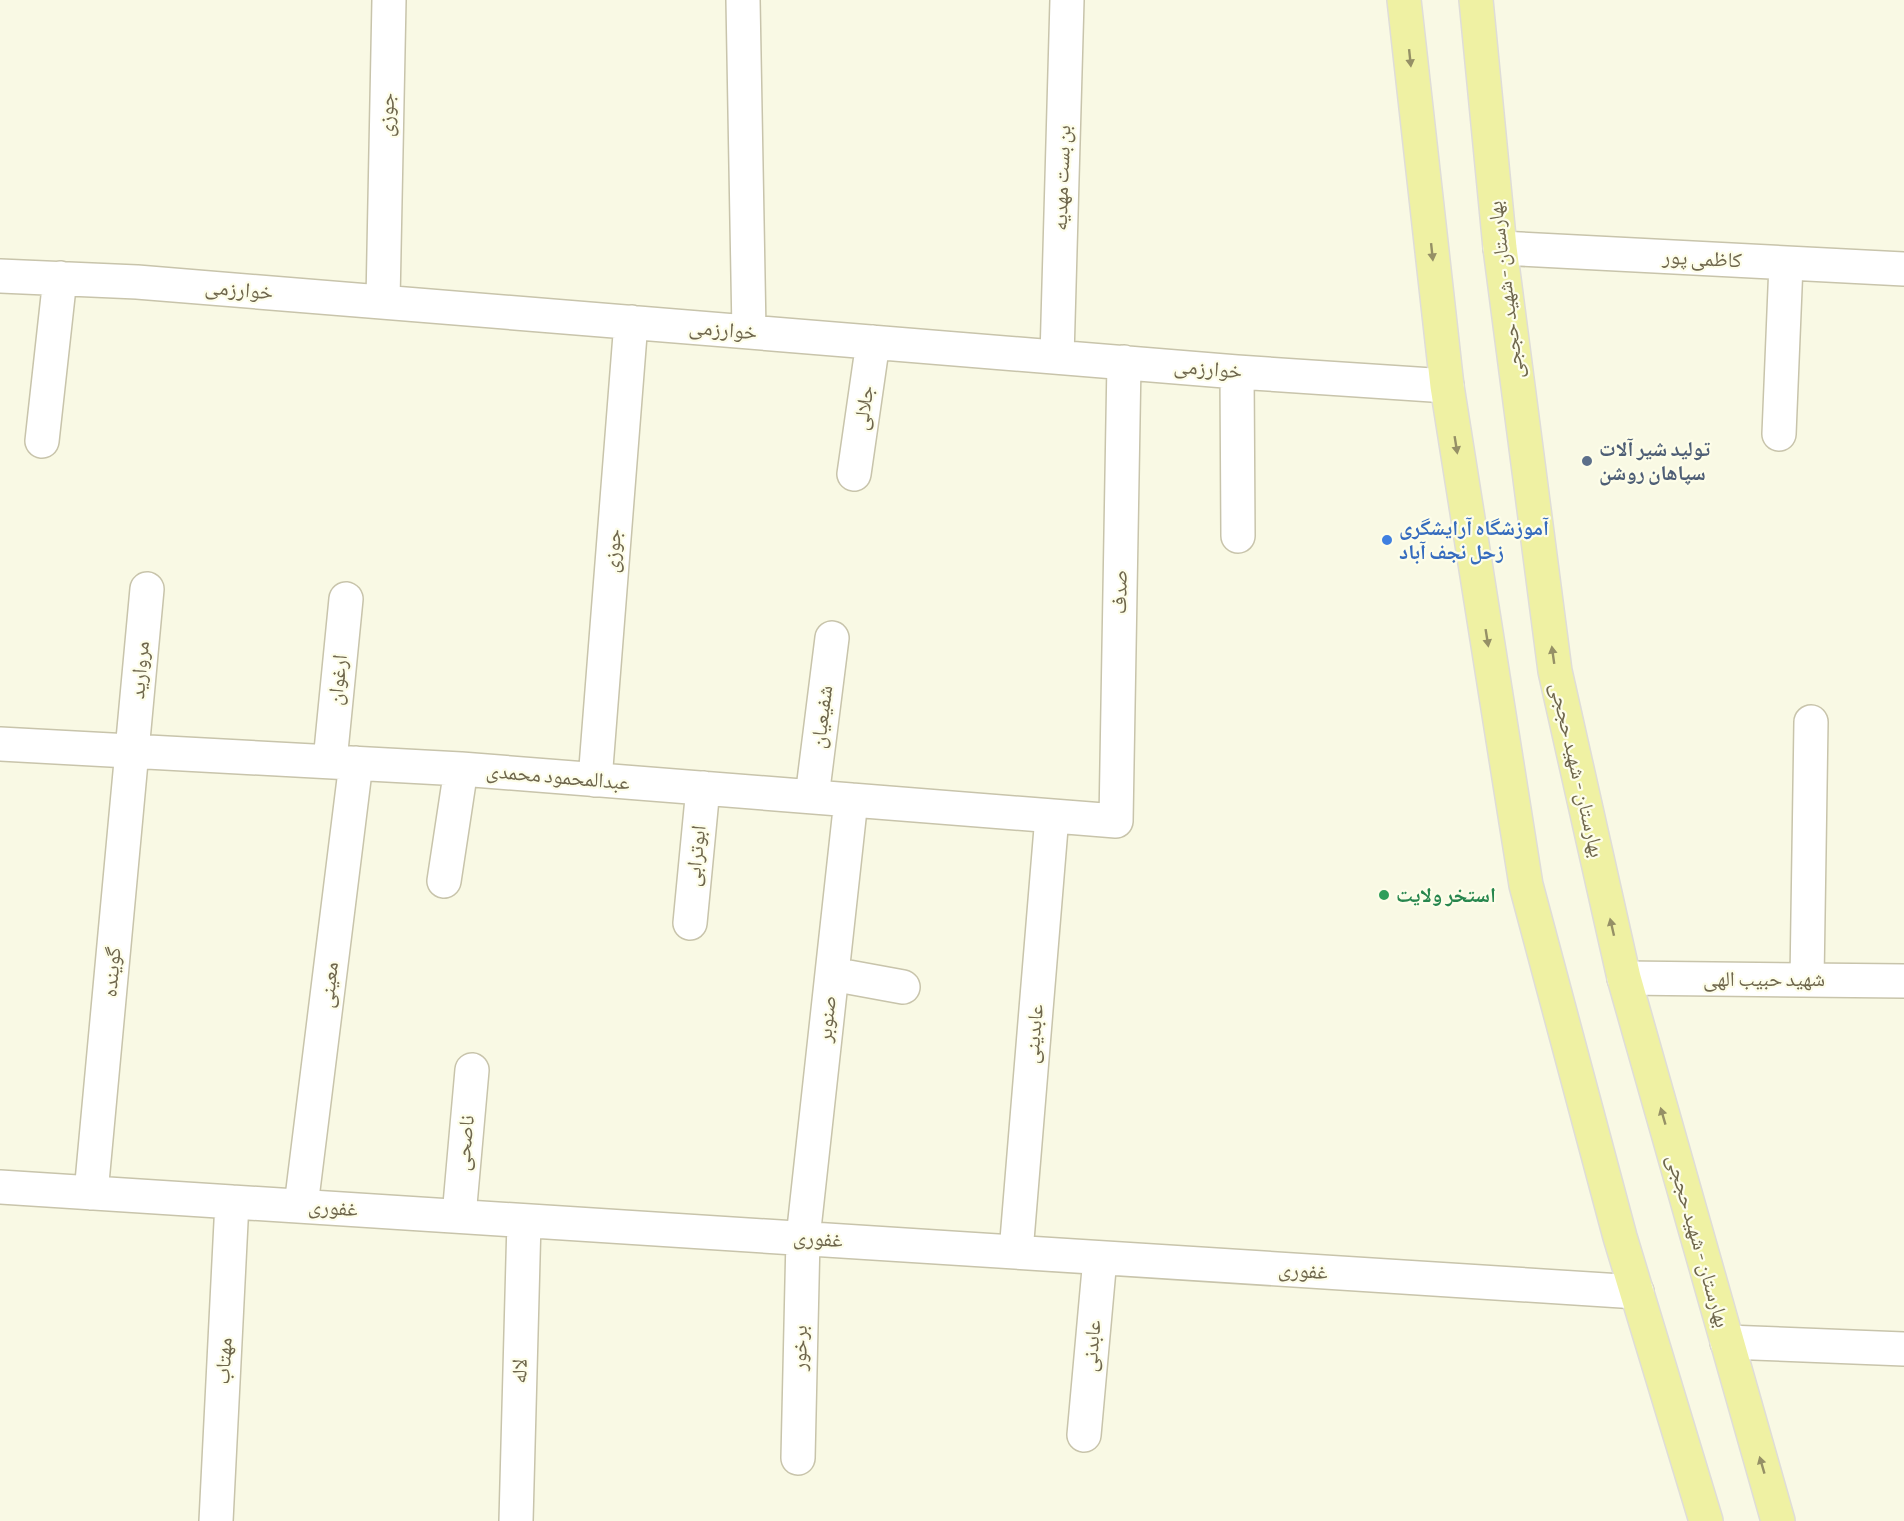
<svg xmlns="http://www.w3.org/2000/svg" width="1904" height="1521" viewBox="0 0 1904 1521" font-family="'Sofia Sans Condensed','Noto Naskh Arabic',sans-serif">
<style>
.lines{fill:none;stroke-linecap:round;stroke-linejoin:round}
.minor-casing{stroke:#c8c4ab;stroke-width:36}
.major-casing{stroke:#dfddd8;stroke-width:36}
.minor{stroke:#fff;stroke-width:33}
.major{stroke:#eff1a3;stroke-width:33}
.oneway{fill:#959066}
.service-dot{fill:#5c6f8a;stroke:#fdfde9;stroke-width:2}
.shop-dot{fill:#3f7fe0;stroke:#fdfde9;stroke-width:2}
.leisure-dot{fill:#2e9e5b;stroke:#fdfde9;stroke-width:2}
.labels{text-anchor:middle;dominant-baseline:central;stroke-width:4.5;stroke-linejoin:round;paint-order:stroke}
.street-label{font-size:21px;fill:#6e664c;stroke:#fdfde9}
.service-label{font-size:21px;font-weight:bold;fill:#4e5e75;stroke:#fdfde9;text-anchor:start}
.shop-label{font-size:21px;font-weight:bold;fill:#366cbe;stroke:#fdfde9;text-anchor:start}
.leisure-label{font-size:21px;font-weight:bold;fill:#27864d;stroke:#fdfde9;text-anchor:start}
</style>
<rect width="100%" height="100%" fill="#f9f9e4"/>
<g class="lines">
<defs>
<path id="minor" d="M743 0 749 332
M1500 248 1904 269
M0 276 137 282 1237 372 1447 386
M383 301 389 0
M1057 357 1067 0
M1237 372 1238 536
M1779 434 1786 264
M42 441 60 278
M854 474 873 342
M0 744 461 769 1116 821 1124 362
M330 761 346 599
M595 780 631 322
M812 797 832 638
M444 881 461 769
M690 923 703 788
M832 974 903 987
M1624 978 1904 981
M1807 980 1811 722
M0 1187 1637 1292
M91 1193 147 589
M301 1206 356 763
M459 1216 472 1070
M1016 1252 1052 816
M1727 1342 1904 1349
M1084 1435 1100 1258
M798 1458 803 1238 851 800
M216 1521 232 1202
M516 1521 524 1221"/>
<path id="major" d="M1404 0 1447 386 1526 885 1620 1237 1706 1521
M1476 0 1500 248 1555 671 1624 978 1778 1521"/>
</defs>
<use href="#minor" class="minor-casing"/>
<use href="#major" class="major-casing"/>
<use href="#minor" class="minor"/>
<use href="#major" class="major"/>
</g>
<defs><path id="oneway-solid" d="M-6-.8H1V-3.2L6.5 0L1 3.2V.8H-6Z" transform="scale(1.5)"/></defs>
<g class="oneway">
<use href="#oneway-solid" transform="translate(1410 58) rotate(84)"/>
<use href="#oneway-solid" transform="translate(1432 252) rotate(84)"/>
<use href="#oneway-solid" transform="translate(1456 445) rotate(81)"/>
<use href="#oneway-solid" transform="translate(1487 638) rotate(81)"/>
<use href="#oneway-solid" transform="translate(1553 655) rotate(-98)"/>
<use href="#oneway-solid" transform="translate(1612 927) rotate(-103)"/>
<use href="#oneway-solid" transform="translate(1663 1116) rotate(-106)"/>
<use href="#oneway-solid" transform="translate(1762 1465) rotate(-106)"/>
</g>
<circle class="service-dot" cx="1587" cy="461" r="6"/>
<circle class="shop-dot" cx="1387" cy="540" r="6"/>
<circle class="leisure-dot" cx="1384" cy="895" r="6"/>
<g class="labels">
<g class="street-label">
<text transform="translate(387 115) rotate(-89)">جوزی</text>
<text transform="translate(1062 178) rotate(-88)">بن بست مهدیه</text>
<text transform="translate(1702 259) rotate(3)">کاظمی پور</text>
<text transform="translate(239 290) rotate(5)">خوارزمی</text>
<text transform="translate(1506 290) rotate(-97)">بهارستان - شهید حججی</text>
<text transform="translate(723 330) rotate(5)">خوارزمی</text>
<text transform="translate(1208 369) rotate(5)">خوارزمی</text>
<text transform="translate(864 408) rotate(-82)">جلالی</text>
<text transform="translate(613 551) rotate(-86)">جوزی</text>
<text transform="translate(1120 592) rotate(-89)">صدف</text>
<text transform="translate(140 670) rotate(-85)">مروارید</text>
<text transform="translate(338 680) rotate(-84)">ارغوان</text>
<text transform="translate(822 717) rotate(-83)">شفیعیان</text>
<text transform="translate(1577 770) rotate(77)">بهارستان - شهید حججی</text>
<text transform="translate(558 777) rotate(5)">عبدالمحمود محمدی</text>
<text transform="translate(696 856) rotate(-84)">ابوترابی</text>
<text transform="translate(112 972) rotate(-85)">گوینده</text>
<text x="1764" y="979">شهید حبیب الهی</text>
<text transform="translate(329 985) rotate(-83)">معینی</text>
<text transform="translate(827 1019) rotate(-84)">صنوبر</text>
<text transform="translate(1034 1034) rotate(-85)">عابدینی</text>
<text transform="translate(465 1143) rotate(-85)">ناصحی</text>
<text transform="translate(333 1208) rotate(4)">غفوری</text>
<text transform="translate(818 1239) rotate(4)">غفوری</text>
<text transform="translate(1698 1241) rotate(74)">بهارستان - شهید حججی</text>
<text transform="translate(1303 1271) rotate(4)">غفوری</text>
<text transform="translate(1092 1346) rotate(-85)">عابدنی</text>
<text transform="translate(800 1348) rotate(-89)">برخور</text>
<text transform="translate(224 1361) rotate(-87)">مهتاب</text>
<text transform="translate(520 1371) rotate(-88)">لاله</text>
</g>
<g class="service-label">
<text x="1599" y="449">تولید شیر آلات<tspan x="1599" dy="24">سپاهان روشن</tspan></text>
</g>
<g class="shop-label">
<text x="1399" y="528">آموزشگاه آرایشگری<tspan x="1399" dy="24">زحل نجف آباد</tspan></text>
</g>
<g class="leisure-label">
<text x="1396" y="895">استخر ولایت</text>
</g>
</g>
</svg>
